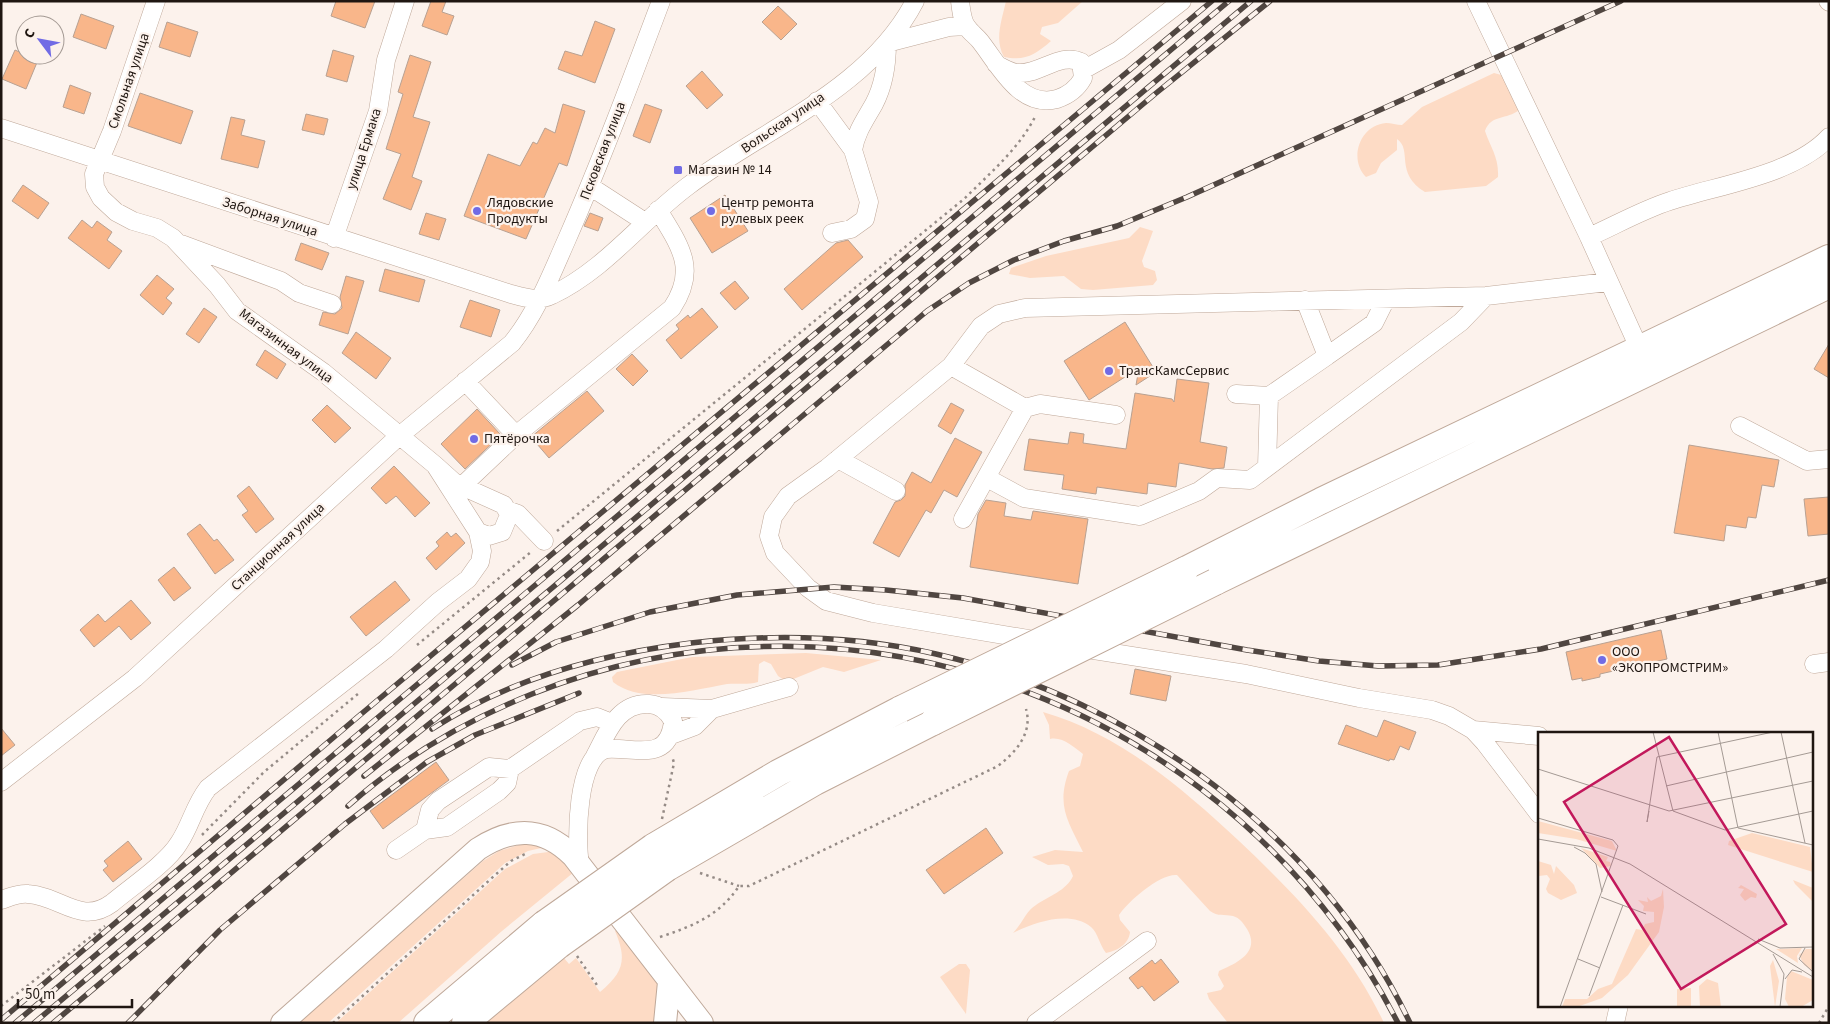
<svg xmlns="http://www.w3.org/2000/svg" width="1830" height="1024" viewBox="0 0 1830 1024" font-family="'Source Sans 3',sans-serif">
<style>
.green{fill:#fddbc5}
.building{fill:#f9b68a;stroke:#b8a192}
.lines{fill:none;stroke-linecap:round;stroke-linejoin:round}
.minor-casing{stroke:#bfa899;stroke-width:19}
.major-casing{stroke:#bfa899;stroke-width:24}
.highway-casing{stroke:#bfa899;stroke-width:28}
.path{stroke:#958b86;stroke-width:2.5;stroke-dasharray:2.5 4;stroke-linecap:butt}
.minor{stroke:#fff;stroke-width:18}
.major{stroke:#fff;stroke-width:22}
.highway{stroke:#fff;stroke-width:26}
.rail-casing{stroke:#504641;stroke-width:5.5}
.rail{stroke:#fcf2ec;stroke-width:4;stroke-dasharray:11;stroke-linecap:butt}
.highway-bridge-casing{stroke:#bfa899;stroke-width:28;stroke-linecap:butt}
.highway-bridge{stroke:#fff;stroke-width:26}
.poi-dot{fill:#716be5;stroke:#fcf2ec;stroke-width:2}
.labels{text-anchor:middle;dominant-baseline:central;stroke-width:4.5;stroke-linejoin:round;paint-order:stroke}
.street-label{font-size:14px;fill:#1f1611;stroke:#fcf2ec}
.poi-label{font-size:14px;fill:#1f1611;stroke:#fcf2ec;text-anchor:start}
.inset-road{fill:none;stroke:#a49a94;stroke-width:1}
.view{fill:#c2185b;fill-opacity:0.15;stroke:#c2185b;stroke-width:2.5}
.inset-edge{fill:none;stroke:#1f1611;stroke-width:2.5}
</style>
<rect width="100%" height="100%" fill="#fcf2ec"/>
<path class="green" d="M1006 1H1083L1058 23 1042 27 1040 34 1051 41C1035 55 1025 61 1004 57 994 39 1002 20 1006 1Z
M1494 73 1505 76 1519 110C1507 120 1491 114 1485 131 1491 149 1499 157 1498 177L1486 186 1425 192C1394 173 1413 150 1397 139V150L1381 163 1376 173 1366 177C1348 159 1360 125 1386 123 1391 123 1397 125 1402 125L1422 107Z
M1140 227 1153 231 1142 261 1144 267 1155 271 1157 280 1153 285 1093 290 1081 289 1064 276 1030 278 1009 274 1011 268 1046 256 1129 238Z
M806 653 881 660 844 672 823 667 791 680H784L778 676 771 664 764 661 759 664 758 682C748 685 737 683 727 684 693 690 642 705 613 682L612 677 617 672 692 657Z
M1043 712C1119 734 1181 787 1238 840 1295 894 1350 950 1384 1023H1228L1209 999 1207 993 1221 990 1224 986 1218 975 1219 971C1237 963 1261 952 1247 929 1243 923 1240 918 1233 916 1224 914 1218 917 1210 911L1177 875C1161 873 1128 901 1119 915L1120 920 1130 932C1129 944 1117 951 1106 953 1100 946 1098 933 1091 927 1070 910 1035 922 1013 933 1022 924 1026 911 1036 905 1049 896 1066 891 1073 876L1069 866 1063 864 1048 865 1032 857 1055 850 1083 852C1068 821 1056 806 1069 771L1080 766 1083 754C1074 747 1062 736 1050 739L1049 725Z
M526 843 550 846 528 851 505 863 328 1023H298L483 861 499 851Z
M556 851 579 868 502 931 398 1023H336L505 869 533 854Z
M619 928 658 977 662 1023H485L564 958 569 964 576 958 600 992C624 972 627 959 615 931Z
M959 964H966L970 970 966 1014 940 977Z"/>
<path class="building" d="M336 1H375L365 28 331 16Z
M431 1H446L442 12 454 16 447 35 422 26Z
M778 6 797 24 781 40 762 22Z
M81 14 114 26 106 49 73 37Z
M595 21 615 29 595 83 558 69 565 51 582 56Z
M167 22 198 32 190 57 159 47Z
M15 50 38 60 26 89 2 79Z
M333 50 354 56 347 82 326 76Z
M410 55 431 62 413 117 430 122 412 177 422 181 411 210 383 199 401 154 386 149 403 94 398 92Z
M702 71 723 95 707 109 686 86Z
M70 85 91 93 84 114 63 107Z
M140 93 193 111 181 144 128 126Z
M563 104 585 111 567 166 559 163 526 239 464 216 488 154 520 166 533 142 537 144 545 128 555 133Z
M645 104 662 110 650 143 633 136Z
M306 114 328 119 324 135 302 130Z
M231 117 245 120 241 135 265 141 258 168 221 159Z
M23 185 49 203 38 219 12 201Z
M725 195 748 231 712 253 690 218Z
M426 213 446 219 439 240 419 234Z
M590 213 603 218 598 231 584 226Z
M82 220 92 228 97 221 112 232 107 240 122 251 109 269 68 238Z
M848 240 863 257 802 310 784 289 836 243Z
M301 243 329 253 322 270 295 260Z
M385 269 425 280 419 302 379 291Z
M157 275 174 289 166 298 172 303 163 315 140 295Z
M346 276 364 281 348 334 319 325 323 312 335 314 342 308 340 297Z
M735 281 749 298 735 310 720 293Z
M470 300 500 310 491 337 460 327Z
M204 308 217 317 199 343 186 334Z
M702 308 718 327 681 359 666 340 679 329 676 325 688 315 690 318Z
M1125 322 1156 372 1136 385 1139 368 1089 400 1064 361Z
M356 332 391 358 376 379 342 353Z
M1829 344V378L1814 369Z
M265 350 286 364 277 379 256 365Z
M632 354 648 371 633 386 616 369Z
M1177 379 1209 383 1200 442 1227 447 1224 468 1212 469 1179 463 1176 487 1148 483 1147 494 1097 487 1096 494 1062 489 1064 475 1024 470 1029 439 1068 444 1070 432 1084 434 1083 443 1126 449 1135 393 1172 399 1174 402Z
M587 391 604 411 549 458 531 437Z
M951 403 964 410 951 434 938 426Z
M327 405 351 428 335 443 312 420Z
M477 409 501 435 465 469 441 444Z
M955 438 982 452 957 497 944 490 931 513 926 510 899 557 873 543 895 502 901 500 905 496V485L912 472 931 483Z
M1689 445 1779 460 1774 487 1762 485 1756 518 1748 517 1746 528 1726 525 1724 541 1674 533Z
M394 466 430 503 415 517 396 496 386 504 371 488Z
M249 486 274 519 256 533 242 515 248 511 237 496Z
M1829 497V534L1808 536 1804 499Z
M986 500 1006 503 1004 516 1031 520 1033 511 1088 519 1078 584 970 567 978 514Z
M200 524 214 541 217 539 234 560 215 574 187 534Z
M447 532 451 537 456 533 465 543 436 570 426 558 439 546 436 542Z
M174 567 191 588 174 601 158 580Z
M395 581 410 600 366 636 350 617Z
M131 600 151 623 131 640 119 626 94 647 80 630 98 614 105 622Z
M1661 630 1667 659 1600 674V677L1582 681V678L1572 680 1566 652Z
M1135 669 1171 676 1166 701 1130 694Z
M1384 720 1416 732 1409 750 1400 746 1394 760 1390 759 1389 761 1338 744 1346 725 1377 737Z
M1 728 15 745 1 756Z
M436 762 449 780 383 829 370 811Z
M986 828 1003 853 944 894 926 870Z
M128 841 142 859 113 882 103 870 108 866 104 861Z
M1161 959 1179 982 1154 1001 1142 986 1138 989 1129 978 1152 960 1155 964Z"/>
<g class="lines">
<defs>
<path id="minor" d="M156 1 112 131 94 174 95 187 101 198 116 212 133 221 157 228 173 238 217 285 237 311 323 372 435 465 478 532 489 536 502 532 509 515 504 505 455 483 435 465
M960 1C961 9 962 21 967 27 970 32 976 36 980 41 999 65 1020 109 1057 99 1069 95 1077 89 1083 78L1081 62C1060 52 1041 74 1019 73 1011 73 1003 68 996 64
M1476 1 1589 237 1639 348
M1828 1 1829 2
M1083 70 1119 50 1182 1
M817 101 853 150 869 202 865 219 851 229 832 233
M1 128 511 294C526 298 538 302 552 295 605 270 641 221 688 186 764 128 868 91 915 1
M853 150C856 132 865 120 874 104 884 85 887 64 887 43L949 27 966 26
M591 187 645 222
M1589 237C1616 225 1642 210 1670 201 1718 185 1794 175 1829 137
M334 238 378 111 386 60 405 1
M181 244 281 281 299 293 332 304
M1305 300 1327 356 1374 323 1386 299
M951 366 1025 408 963 519
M465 381 516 435
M1236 394 1269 396 1327 356
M1025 408 1040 404 1116 415
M1740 426 1807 461 1829 459
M838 459 896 491
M1267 467 1269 396
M987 478 1024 498 1140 516 1199 491 1217 478 1250 480 1461 322 1486 296
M462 486 516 435 672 308C698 269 680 246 658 210
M507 510 518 514 544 541
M1040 641 873 613 826 601 808 588 775 553 769 536 773 517 788 496 827 468 951 366 981 326 999 314 1025 308 1486 296 1608 282
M1081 648 1246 674 1359 698 1432 710 1449 716 1473 730 1485 743 1539 814
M1814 664 1829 662
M662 707 712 709 789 687
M1473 730 1539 736
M671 735 695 726 712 709
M1 782 135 678 398 437 512 343C537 312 551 275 567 239 601 161 631 81 661 1
M425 830 447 827 499 791 507 783 510 769 580 721 597 717 612 723
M396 850 425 830 430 810 438 801 489 767 510 769
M580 865C576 841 576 755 607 749 635 747 669 763 673 721 668 711 661 705 649 704 618 702 607 733 595 756
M1 900C10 897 19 893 28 894 61 896 81 926 112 903 131 887 167 863 179 843 191 825 194 806 208 788L386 649 438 602 468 579 480 562 482 551 478 532
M1036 1023 1147 941
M1615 1023 1619 1005"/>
<path id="major" d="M282 1023 478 849C512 827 543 826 573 856L702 1023
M665 1023 669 982"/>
<path id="highway" d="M1185 570 1321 501 1829 258
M1215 582 1829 285
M653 847 778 773 901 709
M667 868 815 782 933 722
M427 1023 544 924
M465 1023 559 945"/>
</defs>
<use href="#minor" class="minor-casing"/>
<use href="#major" class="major-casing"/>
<use href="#highway" class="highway-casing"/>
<path class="path" d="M557 531 964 199C990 173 1019 149 1036 115
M417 645 531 552
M662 819 674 763 672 756
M202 835 264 772 359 693
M700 873 739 886
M660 937C693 926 719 916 739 886H749L998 766C1016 752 1033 733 1026 709
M577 956 599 988
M1 1006 105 926
M333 1023 494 876 511 861 527 853
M1819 1023 1829 1006"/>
<use href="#minor" class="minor"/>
<use href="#major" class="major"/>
<use href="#highway" class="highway"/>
<defs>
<path id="rail" d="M512 665 556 642 650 612 737 595 834 587 886 590 963 598 1247 650 1319 661 1378 666 1438 665 1541 649 1829 580
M432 729C509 679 600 654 691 643 771 634 857 636 936 654 1135 700 1322 836 1410 1023
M364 776 578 605 927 311 969 283 1014 260 1064 241 1117 226 1187 197 1621 1
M348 806C402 758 465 721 532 694 860 563 1237 711 1398 1023
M1 1020 360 715 1212 1
M15 1023 1229 1
M34 1023 1251 1
M53 1023 1155 94 1270 1
M128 1023 220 930 345 824 427 762 475 735 579 693"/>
</defs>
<use href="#rail" class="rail-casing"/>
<use href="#rail" class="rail"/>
<defs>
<path id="highway-bridge" d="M901 709 1185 570
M933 722 1215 582
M544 924 653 847
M559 945 667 868"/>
</defs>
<use href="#highway-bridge" class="highway-bridge-casing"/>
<use href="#highway-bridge" class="highway-bridge"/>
</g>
<g class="poi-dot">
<rect x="673" y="165" width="10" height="10" rx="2.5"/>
<circle cx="477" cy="211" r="5"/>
<circle cx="711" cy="211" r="5"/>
<circle cx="1109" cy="371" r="5"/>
<circle cx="474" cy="439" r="5"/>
<circle cx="1602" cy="660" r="5"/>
</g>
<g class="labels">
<g class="street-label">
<text transform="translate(129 81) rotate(-71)">Смольная улица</text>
<text transform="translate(783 123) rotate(-34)">Вольская улица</text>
<text transform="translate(364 149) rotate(-72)">улица Ермака</text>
<text transform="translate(603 151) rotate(-69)">Псковская улица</text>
<text transform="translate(270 217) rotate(18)">Заборная улица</text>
<text transform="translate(286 346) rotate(37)">Магазинная улица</text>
<text transform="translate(278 547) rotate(-43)">Станционная улица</text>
</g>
<g class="poi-label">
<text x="688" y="170">Магазин № 14</text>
<text x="487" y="203">Лядовские<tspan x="487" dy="16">Продукты</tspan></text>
<text x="721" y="203">Центр ремонта<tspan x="721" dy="16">рулевых реек</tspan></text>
<text x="1119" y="371">ТрансКамсСервис</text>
<text x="484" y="439">Пятёрочка</text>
<text x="1612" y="652">ООО<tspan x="1612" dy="16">«ЭКОПРОМСТРИМ»</tspan></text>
</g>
</g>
<g transform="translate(1538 732)">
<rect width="275" height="275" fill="#fcf2ec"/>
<path d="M0 89 74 109 79 119 38 107 0 101ZM214 101 272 115 275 140 190 113 191 109ZM43 116 70 125 68 129 72 130 73 134 62 136ZM0 129 13 133 16 142 18 134 36 153 39 161 23 168 10 161 8 157 12 147 9 143 1 144ZM255 148 275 156V170L257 152ZM203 153 219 162 218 166 213 165 207 169 202 163 206 157 200 156ZM125 157 126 175 121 200 90 243 64 266 39 275H24L27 267H49L60 257 74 252 98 197 104 198 107 192 116 190V180L105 179 106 174 100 168 110 170 109 165 113 169 123 164ZM264 216 259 224 260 231 238 217ZM268 217H275V239L266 233 261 223ZM235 228 241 249 237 275 232 234ZM253 239 275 248V268L263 275H251L247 267 249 245ZM169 247 180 251 183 275H162L161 254ZM153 256V275H139V257Z" fill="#fddbc5"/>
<path class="inset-road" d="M115 0 135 79M180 0 200 96 275 113M243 0 267 111M0 37 131 79 275 49M128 54 275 20M111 79 109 90 119 25 235 0M135 79 187 98 275 79M0 86 75 108 80 114 22 275M0 107 51 116 92 132 275 245M36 115 47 121 58 132 64 160M63 165 108 182M220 207 242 216 275 215M267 216 261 227 275 240M235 222 246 242 242 275M40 227 62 236M247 247 254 238 264 240M51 264 85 173"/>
<path class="view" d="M131 5 248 192 143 257 26 70Z"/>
<rect width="275" height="275" class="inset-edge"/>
</g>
<rect width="1830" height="1024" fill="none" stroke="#1f1611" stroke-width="5"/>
<g transform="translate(40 40) rotate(302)"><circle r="24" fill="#fcf2ec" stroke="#a49a94"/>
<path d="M0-4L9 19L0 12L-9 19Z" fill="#716be5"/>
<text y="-8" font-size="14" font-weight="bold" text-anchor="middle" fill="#1f1611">С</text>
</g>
<path d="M18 999v8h114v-8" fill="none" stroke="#1f1611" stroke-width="2.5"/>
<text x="25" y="999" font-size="15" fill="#1f1611" stroke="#fcf2ec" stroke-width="4" paint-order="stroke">50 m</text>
</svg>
